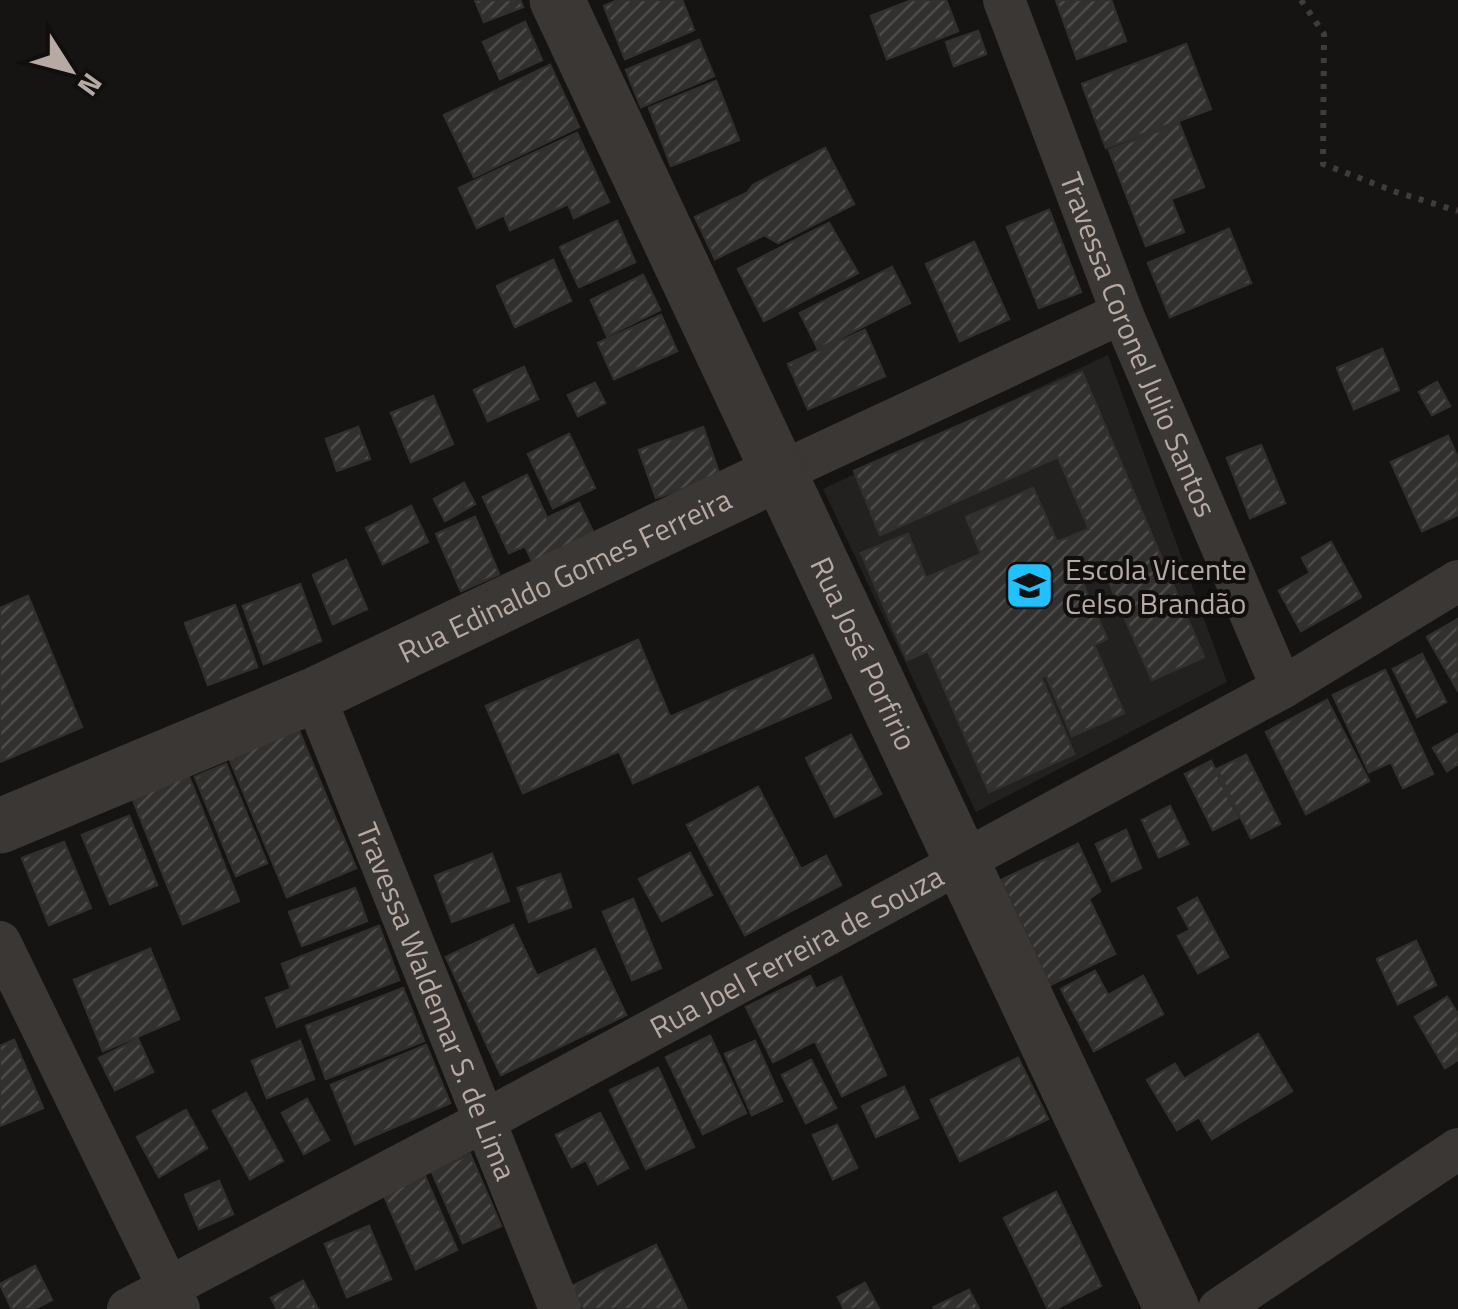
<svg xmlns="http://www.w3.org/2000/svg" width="1458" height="1309" viewBox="0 0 1458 1309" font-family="'Titillium Web',sans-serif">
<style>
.built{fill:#22211f}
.building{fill:url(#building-hatch);stroke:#31302d;stroke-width:2.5}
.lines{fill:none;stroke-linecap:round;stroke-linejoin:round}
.path{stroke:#413c3a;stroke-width:6;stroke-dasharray:5 8;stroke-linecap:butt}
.minor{stroke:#3a3734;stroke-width:42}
.tertiary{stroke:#3a3734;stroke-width:55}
.labels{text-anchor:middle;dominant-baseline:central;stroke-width:8;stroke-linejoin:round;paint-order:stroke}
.street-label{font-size:30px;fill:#b7a9a3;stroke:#100f0e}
.poi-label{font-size:30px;fill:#b7a9a3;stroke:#100f0e;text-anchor:start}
</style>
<defs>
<pattern id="building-hatch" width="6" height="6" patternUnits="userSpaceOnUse" patternTransform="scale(2.5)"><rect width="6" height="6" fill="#32302e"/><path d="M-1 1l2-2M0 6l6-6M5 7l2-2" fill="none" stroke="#4d4b49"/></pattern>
</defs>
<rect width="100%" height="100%" fill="#151413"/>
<path class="built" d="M1108 355 1227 682 976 812 823 489Z"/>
<path class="building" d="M475 0H520L523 7 484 22Z
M618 0H682L694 30 625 59 604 6Z
M912 0H946L958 31 887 59 871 16Z
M1056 0H1111L1126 41 1077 59Z
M525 22 542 60 500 79 483 42Z
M978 31 986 54 954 66 946 42Z
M699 40 714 76 641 107 626 70Z
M1186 44 1211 109 1106 148 1082 84Z
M550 65 579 127 474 177 444 115Z
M716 81 739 140 671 166 649 108Z
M1179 123 1204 187 1171 199 1184 232 1146 246 1109 150Z
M577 133 609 202 574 218 568 204 510 230 504 215 477 228 459 188Z
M825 148 854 204 778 243 764 235 715 259 695 217 747 193 753 185Z
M1049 210 1081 292 1039 308 1007 227Z
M617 221 635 262 579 287 560 247Z
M829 223 858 273 764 321 738 269Z
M1229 229 1251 283 1170 317 1148 263Z
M974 242 1009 319 960 341 926 264Z
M553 260 571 301 515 327 497 286Z
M892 267 910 303 818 349 800 313Z
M643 275 660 310 607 336 591 300Z
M661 315 677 351 614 379 598 343Z
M865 330 885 376 808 409 788 364Z
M1382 349 1399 390 1354 409 1337 368Z
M524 367 538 399 488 421 474 390Z
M1082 372 1204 657 1152 680 1099 559 1076 568 1107 639 1094 645 1124 713 1072 736 1046 675 1041 677 1074 754 989 792 928 651 907 660 861 553 908 534 926 578 981 554 966 517 1033 488 1057 542 1089 529 1058 457 880 535 854 471Z
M1437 382 1450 406 1432 415 1419 392Z
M595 383 605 403 578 416 568 395Z
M433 396 453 444 411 462 391 413Z
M358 427 370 459 337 471 326 439Z
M703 427 720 476 656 498 639 450Z
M569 434 595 488 553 508 528 454Z
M1448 436 1458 458V515L1422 531 1391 462Z
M1261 445 1285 503 1250 518 1227 458Z
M527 475 547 518 579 503 597 540 536 569 525 546 509 553 483 497Z
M464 483 475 504 445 521 434 499Z
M411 506 428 542 383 564 366 528Z
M475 517 499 574 461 591 436 534Z
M1331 542 1361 597 1301 631 1279 591 1310 573 1302 558Z
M346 560 367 609 333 624 313 575Z
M300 584 321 641 264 664 243 606Z
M28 596 82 727 0 762V608Z
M235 605 257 667 208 685 185 623Z
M1458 619V691L1427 637Z
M638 640 670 717 813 655 831 698 633 783 619 751 523 793 486 706Z
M1422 654 1446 702 1417 717 1393 669Z
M1385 670 1433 774 1403 788 1391 762 1369 772 1333 695Z
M1327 700 1369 781 1306 814 1266 732Z
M297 726 356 868 287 897 228 755Z
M1458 734V764L1447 771 1433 748Z
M851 735 881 794 835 817 806 758Z
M1246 755 1280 824 1251 838 1217 769Z
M1211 761 1238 818 1213 830 1185 774Z
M226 764 267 863 236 876 195 777Z
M187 772 239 901 183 924 131 795Z
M758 787 801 869 826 856 841 885 745 935 687 825Z
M1170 806 1188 844 1159 857 1142 820Z
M129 816 157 885 110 904 82 835Z
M1126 830 1141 868 1112 881 1096 844Z
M64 842 91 908 49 925 22 858Z
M1078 844 1100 891 1089 899 1115 954 1050 985 1001 880Z
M690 853 712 895 662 921 639 879Z
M492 854 509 901 452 922 435 876Z
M560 874 571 907 529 922 518 888Z
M355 888 367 921 302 946 289 912Z
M1197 898 1228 957 1198 973 1178 936 1190 930 1178 908Z
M633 899 661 968 632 980 603 912Z
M513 925 537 976 595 949 626 1015 501 1075 446 957Z
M379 926 399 980 277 1027 266 998 291 989 282 964Z
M1416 941 1436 985 1398 1004 1377 959Z
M150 949 179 1019 103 1051 74 980Z
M1095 971 1108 995 1143 976 1163 1014 1094 1051 1061 989Z
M810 976 816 989 841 977 886 1075 842 1096 815 1041 773 1062 746 1007Z
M403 988 424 1041 326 1079 306 1026Z
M1447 997 1458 1014V1060L1445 1068 1415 1017Z
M1258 1034 1292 1091 1212 1139 1199 1117 1177 1130 1147 1080 1175 1064 1184 1079Z
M710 1036 746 1113 703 1134 666 1057Z
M138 1039 153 1072 115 1090 99 1058Z
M14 1040 43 1108 0 1126V1046Z
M300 1041 314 1079 267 1098 252 1061Z
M755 1041 782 1101 752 1115 725 1054Z
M426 1045 450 1103 355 1144 331 1085Z
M1018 1058 1048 1119 960 1161 931 1100Z
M811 1060 836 1108 806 1123 782 1075Z
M658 1068 694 1147 646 1169 610 1090Z
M904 1087 918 1118 876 1137 862 1106Z
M246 1093 283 1161 250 1179 213 1111Z
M307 1099 329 1140 304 1154 282 1113Z
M186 1110 207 1148 159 1177 137 1137Z
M600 1113 628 1168 598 1184 586 1160 572 1167 556 1135Z
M837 1125 857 1168 833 1179 813 1135Z
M470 1154 501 1226 463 1243 432 1172Z
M424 1174 457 1250 416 1269 383 1193Z
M219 1181 233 1214 199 1229 185 1195Z
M1056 1192 1101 1286 1055 1309H1048L1004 1218Z
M369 1226 391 1279 347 1297 325 1244Z
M656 1245 687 1309H583L572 1286Z
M35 1266 52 1300 34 1309H12L0 1284Z
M303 1281 318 1309H277L271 1298Z
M865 1283 879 1309H844L838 1297Z
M969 1290 979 1309H934V1307Z"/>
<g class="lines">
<path class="path" d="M1301 0 1324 34 1323 164 1396 192 1458 211"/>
<g class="minor">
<path id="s1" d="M1004 0 1122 313 1282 688"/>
<path d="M779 473 1122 313"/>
<path id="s2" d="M314 695 560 1309"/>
<path d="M0 942 179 1309"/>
<path id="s3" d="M128 1309 486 1120 1282 688 1458 581"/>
<path d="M1219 1309 1458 1149"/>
</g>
<g class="tertiary">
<path id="s4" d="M557 0 1172 1309"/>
<path id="s5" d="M0 826 314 695 779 473"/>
</g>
</g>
<defs>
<symbol id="school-square" viewBox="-11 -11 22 22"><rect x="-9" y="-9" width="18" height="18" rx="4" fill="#21c1ff" stroke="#100f0e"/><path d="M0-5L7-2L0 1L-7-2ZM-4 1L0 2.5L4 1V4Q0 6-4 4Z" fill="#111"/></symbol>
</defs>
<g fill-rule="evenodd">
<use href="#school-square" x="1002" y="558" width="55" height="55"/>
</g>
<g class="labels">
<g class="street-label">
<text stroke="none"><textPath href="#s1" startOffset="370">Travessa Coronel Julio Santos</textPath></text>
<text stroke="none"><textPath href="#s5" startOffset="618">Rua Edinaldo Gomes Ferreira</textPath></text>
<text stroke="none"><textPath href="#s4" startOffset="722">Rua José Porfirio</textPath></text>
<text stroke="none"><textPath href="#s3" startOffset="758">Rua Joel Ferreira de Souza</textPath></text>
<text stroke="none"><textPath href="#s2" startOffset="330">Travessa Waldemar S. de Lima</textPath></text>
</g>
<g class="poi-label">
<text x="1065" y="569">Escola Vicente<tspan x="1065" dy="34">Celso Brandão</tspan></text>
</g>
</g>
<g transform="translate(70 70) rotate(126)" stroke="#100f0e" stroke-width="8" paint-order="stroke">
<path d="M0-8L18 38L0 25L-18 38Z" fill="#b7a9a3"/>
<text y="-15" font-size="28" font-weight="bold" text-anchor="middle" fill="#b7a9a3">N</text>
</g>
</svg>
